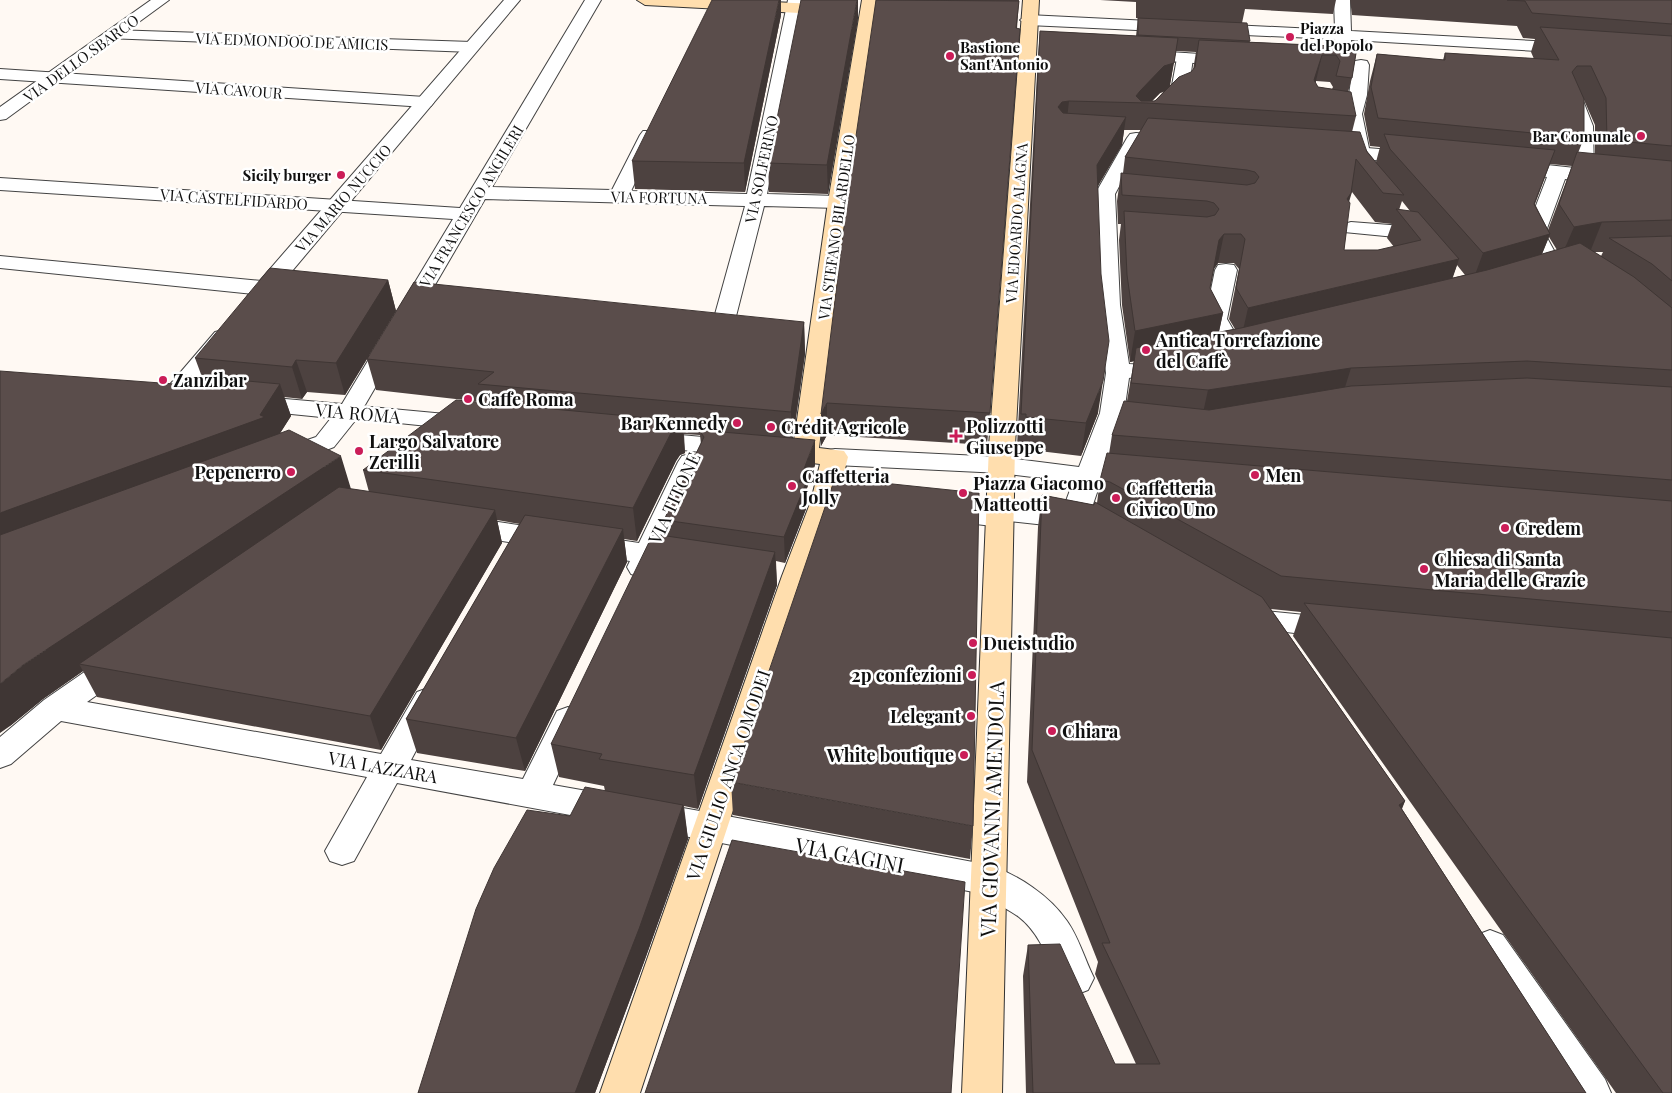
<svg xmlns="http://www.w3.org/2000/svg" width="1672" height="1093" viewBox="0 0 1672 1093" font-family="'Playfair Display',serif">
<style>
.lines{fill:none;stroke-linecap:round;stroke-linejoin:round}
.pedestrian-casing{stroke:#434343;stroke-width:2}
.minor-casing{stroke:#434343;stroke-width:2}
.tertiary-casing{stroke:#434343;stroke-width:2}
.secondary-casing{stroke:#323232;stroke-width:2}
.pedestrian{fill:#fff;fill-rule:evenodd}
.minor{fill:#fff;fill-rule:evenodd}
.tertiary{fill:#fff;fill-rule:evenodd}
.secondary{fill:#ffdeae;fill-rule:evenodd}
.wall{fill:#4d4240;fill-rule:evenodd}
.shaded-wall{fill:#3f3634}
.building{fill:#5a4d4b;stroke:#3f3634}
.poi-dot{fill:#cb1d58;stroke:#fff;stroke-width:2}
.labels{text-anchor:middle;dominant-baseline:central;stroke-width:5;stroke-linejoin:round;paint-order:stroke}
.far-poi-label{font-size:15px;font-weight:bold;fill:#101010;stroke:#fff;text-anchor:start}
.far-street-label{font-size:15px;fill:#101010;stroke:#fff}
.poi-label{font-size:18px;font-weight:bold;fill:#101010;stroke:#fff;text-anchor:start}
.street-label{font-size:18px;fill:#101010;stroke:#fff}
.near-street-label{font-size:21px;fill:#101010;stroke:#fff}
</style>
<rect width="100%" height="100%" fill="#fff9f3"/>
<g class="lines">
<defs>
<path id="pedestrian" d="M1185 53 1191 55 1193 58 1188 94 1169 106H1157L1154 102 1171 91 1177 58 1179 55Z
M1361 60 1367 61 1369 65 1367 95 1362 114 1370 153 1368 157H1354L1352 153 1344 114 1349 95 1353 65 1355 61Z
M349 405 467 416 476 418 479 423 476 428 467 430 340 417 337 412 340 407Z
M647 432 736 440 745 443 749 448 745 453 736 456 638 445 634 440 638 435Z
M835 449 1001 457 1010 459 1014 465 1010 471 1001 473 835 465 826 463 822 457 826 451Z
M942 504 1001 509 1010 512 1014 518 1010 524 1001 527 933 519 929 513 933 507Z"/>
<path id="minor" d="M585 0H601L492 187 612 190 640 135 643 131H655L658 135 631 191 747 194 788 0H804L767 194 838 196 845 198 848 202 845 206 838 208 764 206 731 336 728 341 720 343 712 341 709 336 745 206 485 199 358 417 334 447 293 463 284 465 275 463 271 457 275 451 316 437 331 418 251 410 242 408 239 403 242 398 251 396 342 404 453 219 0 190V178L460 208Z
M1334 0H1350L1351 31 1571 43 1579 48 1571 53 1351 40 1352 64 1350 68 1325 71 1319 70 1317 66 1319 62 1336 60 1335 39 1028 25 1020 20 1028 15 1335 30Z
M112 30 472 42 480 47 472 52 106 38 104 35Z
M1137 50 1232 56 1238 57 1240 61 1238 65 1232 66 1131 58 1129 55Z
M0 69 425 97 431 98 434 102 431 106 425 107 0 79Z
M1573 93 1579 94 1582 98 1593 126 1594 175 1591 179 1584 181 1565 179 1545 234 1557 256 1570 267 1566 271C1542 278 1534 252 1525 234L1547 177 1503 171 1501 167 1503 163 1510 161 1575 168V126L1564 98 1567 94Z
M1136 133 1179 136 1182 140 1179 144H1142L1115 194 1120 305 1129 364 1145 365 1149 370 1145 375 1129 378 1124 413 1086 525 1073 528 992 519 988 513 992 507 1001 504 1063 509 1073 482 1001 473 992 471 988 465 992 459 1001 457 1079 467 1100 413 1106 373 1098 305 1095 194 1127 138 1130 134Z
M1331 145 1415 152 1422 154 1424 158 1422 162 1415 164 1324 155 1322 151 1324 147Z
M1351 222 1416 227 1423 229 1426 233 1423 237 1416 239 1344 232 1341 228 1344 224Z
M0 256 292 284 300 286 303 291 300 296 292 298 0 268Z
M1226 264 1234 265 1237 270 1227 319 1245 350 1241 355 1233 357 1225 355 1205 319 1215 270 1218 265Z
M691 454 700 456 704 462 664 547 691 552 695 559 691 566 681 568 656 565 651 574 641 577 631 574 627 567 630 561 464 535 454 532 450 526 454 520 464 517 639 543 678 462 682 456Z
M1264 611 1335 618 1345 621 1350 628 1345 635 1335 638 1254 628 1249 621 1254 614Z
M120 652 131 655 135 663 131 671 87 702 381 754 417 692 428 688 439 692 443 700 411 760 523 779 557 711 568 707 579 711 584 719 553 785 711 813 723 817 728 827 723 837 711 841 397 783 354 861 342 865 330 861 325 851 367 777 61 721 11 764 0 768V737L44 700 109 655Z
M989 865C1018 875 1049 895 1067 921 1079 938 1085 960 1094 978L1088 990 1075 995 1062 990C1050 965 1042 935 1019 917 1003 905 981 899 971 880L977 869Z
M1490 930 1503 935 1605 1079 1611 1093H1568L1477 957 1472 946 1477 935Z"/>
<path id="tertiary" d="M151 0H169L6 119 0 120V107Z
M504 0H520L266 302 258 304 250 302 247 297 250 292Z
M223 330 231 332 234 337 182 401 173 403 154 400 151 395 154 390 167 388 215 332Z
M711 813 989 865 1001 869 1007 880 1001 891 989 895 711 841 699 837 694 827 699 817Z"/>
<path id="secondary" d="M637 0H733L837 5 845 10 837 15 645 5Z
M862 0H878L848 202 819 448 844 451 848 457 837 501 810 576 640 1093H600L782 576 811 501 820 464 796 461 792 455 828 202Z
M1023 0H1039L1015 446 1002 1093H962L989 446Z"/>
</defs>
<use href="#pedestrian" class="pedestrian-casing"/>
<use href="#minor" class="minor-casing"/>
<use href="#tertiary" class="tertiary-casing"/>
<use href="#secondary" class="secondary-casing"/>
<use href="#pedestrian" class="pedestrian"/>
<use href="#minor" class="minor"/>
<use href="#tertiary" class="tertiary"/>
<use href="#secondary" class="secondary"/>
</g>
<path class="wall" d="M876 0H1019L990 413 987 445 827 435 821 446Z
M1100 0H1336L1333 14 1245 9 1242 23 1250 42 1357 47 1352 78 1348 92 1356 116 1352 132 1376 162 1380 147 1370 146 1364 114 1370 81 1377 54 1443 60 1445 53 1534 59 1531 52 1535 39 1523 38 1517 26 1352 15 1350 0H1672V1093H1616L1293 636 1301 612 1271 609 1405 801 1402 809 1586 1093H1026L1023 976 1028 945 1115 1064H1136L1095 974 1098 962 1027 782 1038 527 1042 495 1094 505 1097 503 1100 480 1109 454 1112 435 1127 401 1134 361 1130 362 1122 305 1119 240 1121 224H1118L1117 201 1121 173H1123L1125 157 1141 130H1124L1122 145 1098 186V413L1081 456 1022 449V447L1017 446 1038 56 1040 31 1136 36 1138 18H1136V2ZM1176 51 1196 52 1193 70 1191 72 1170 85ZM1316 81 1330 82 1333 87 1332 89 1318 87 1315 83ZM1164 91 1155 101H1152L1160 93ZM1584 100 1595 125V154L1578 153 1584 138ZM1550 164 1572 166 1548 230 1535 204ZM1352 192 1375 222 1392 224 1387 238 1394 247 1378 250H1344L1349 202ZM1402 201 1410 211 1399 210ZM1549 237 1557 250 1542 254ZM1594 252H1603L1601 256ZM1218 263H1234L1239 269 1229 319 1235 329 1219 332 1223 313 1210 288 1214 269ZM1457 265 1465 275 1452 278Z
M781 15 745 192 635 189 632 161Z
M858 19 828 194 769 192 768 163Z
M388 280 396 311 369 355 804 322 805 354 793 438 815 465 806 491V509L785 563 776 561 777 585 698 809 684 806 688 839 644 962 595 1093H418L570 816 605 791 604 786 559 777 551 744 666 536 664 520 701 444 700 435 684 434 685 453 680 455 676 461 637 541 624 539 627 562 525 771 417 753 406 719 520 524 497 520 502 543 381 750 97 697 83 671 43 699 10 726 174 384 202 377 195 358ZM367 359 376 390 482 402 363 470 369 492 351 489 280 433 291 416 284 397 302 399 307 392 345 395Z
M731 782 973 826 970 859 733 815Z"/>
<path class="shaded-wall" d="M779 0H781V15L745 192 744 163Z
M857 0H858V19L828 194 827 165Z
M1178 38 1169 90 1160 93 1150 103 1135 102 1136 96 1140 91Z
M1322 55 1316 81 1307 108 1314 80Z
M1069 101 1066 128 1058 107 1062 102Z
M1126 117 1122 145 1093 194 1097 165Z
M1351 193 1343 222 1347 199Z
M1602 222 1590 252 1561 257 1574 227Z
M1224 234 1218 263 1213 270 1219 240Z
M1550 234 1538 264 1472 283 1483 253Z
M1459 259 1449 289 1241 339 1248 308Z
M388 280 396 311 345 395 336 363Z
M1223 313 1216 344 1130 362 1135 331Z
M804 322 805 354 792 444 791 412Z
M296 360 307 392 302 399 292 367Z
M1351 368 1341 400 1201 422 1208 390Z
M1103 381 1098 413 1081 456 1086 423Z
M280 384 291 416 274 443 0 552V513Z
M827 403V435L821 446V414Z
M682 421 685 453 680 455 676 461 637 541 633 508 673 429 677 423Z
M815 440V465L806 491V509L785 563 784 537 799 482Z
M341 456 351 489 79 664 83 671 43 699 10 726 0 733V684L23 665Z
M495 510 502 543 381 750 370 716Z
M623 529 627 562 525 771 516 738Z
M775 552 777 585 698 809 694 775Z
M1405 801 1390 833 1399 805Z
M683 805 688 839 644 962 595 1093H575Z"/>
<path class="building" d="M712 0H779L744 163 632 161Z
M801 0H857L827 165 768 163Z
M876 0 1019 1 1016 28 1020 29 990 413 827 403 821 414 851 170Z
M1507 0H1672V24L1532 13 1525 1Z
M1138 18 1247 23 1250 41 1138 35Z
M1540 27 1672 36V146L1607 140 1606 98 1591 66H1577L1572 72 1584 99V138L1378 118 1371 87 1377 54 1445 60V53L1559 60Z
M1040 31 1178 38 1174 63 1164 66 1140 91 1136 96 1141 101H1155L1179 77 1191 72 1195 67 1199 40 1357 47 1352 78 1336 76 1340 61 1336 55H1322L1314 80 1318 87 1351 92 1356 116 1147 103 1069 101 1062 102 1058 107 1063 113 1126 117 1097 165 1101 274 1109 341 1103 381 1086 423 1026 417V414H1021Z
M1148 118 1360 132 1367 152 1404 195 1383 193 1356 159 1351 193 1347 199 1350 203 1344 250H1378L1421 240 1396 209 1418 212 1459 259 1248 308 1236 288 1245 239 1241 234H1224L1219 240 1210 288 1223 313 1135 331 1127 275 1124 211 1207 217 1215 215 1219 209 1214 203 1207 201 1122 195 1121 173 1247 185 1255 183 1259 177 1255 172 1247 170 1125 157Z
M1384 134 1555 150 1534 204 1550 234 1483 253 1390 149Z
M1577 152 1672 161V220L1602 222 1574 227 1559 204Z
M1672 236V281L1652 264 1609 238Z
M1580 243 1634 277 1672 308V370L1527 361 1351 368 1208 390 1131 383 1136 348 1241 328 1487 270Z
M270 268 388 280 336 363 296 360 292 367 195 358Z
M414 282 804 322 791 412 478 384 494 372 367 359Z
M0 371 174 384 182 375 280 384 260 415 265 417 0 513Z
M1527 378 1672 387V480L1112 435 1124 401 1209 410 1351 386Z
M456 400 682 421 677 423 673 429 633 508 363 470Z
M289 430 341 456 23 665 0 684V535Z
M699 430 815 440 799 482 806 483 784 537 664 520 704 437Z
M1107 453 1672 501V612L1281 576 1110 482 1100 480Z
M835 478 979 493 973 826 731 782Z
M339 487 495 510 370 716 79 664Z
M1042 495 1094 505 1095 502 1262 597 1405 801 1399 805 1586 1093H1033L1028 945 1060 944 1115 1064H1160L1102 943H1110L1032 750Z
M525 515 623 529 516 738 406 719Z
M653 534 775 552 694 775 599 759 602 754 551 744Z
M1304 603 1672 638V1093H1663Z
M585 787 683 805 639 929 575 1093H418L476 909 494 868 527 810 570 816Z
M732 840 965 882 951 1093H645Z"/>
<g class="poi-dot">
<circle cx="1290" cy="37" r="5"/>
<circle cx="950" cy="56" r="5"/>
<circle cx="1641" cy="136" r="5"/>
<circle cx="341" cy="175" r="5"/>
<circle cx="1146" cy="350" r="5"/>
<circle cx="163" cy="380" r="5"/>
<circle cx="468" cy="399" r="5"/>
<circle cx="737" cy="423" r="5"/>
<circle cx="771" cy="427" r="5"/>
<path d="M953.5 428.5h5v5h5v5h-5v5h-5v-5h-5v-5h5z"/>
<circle cx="359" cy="451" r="5"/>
<circle cx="291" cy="472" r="5"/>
<circle cx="1255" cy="475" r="5"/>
<circle cx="792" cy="486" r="5"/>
<circle cx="963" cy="493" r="5"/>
<circle cx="1116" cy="498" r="5"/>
<circle cx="1505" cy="528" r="5"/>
<circle cx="1424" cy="569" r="5"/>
<circle cx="973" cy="643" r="5"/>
<circle cx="972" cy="675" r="5"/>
<circle cx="971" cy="716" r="5"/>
<circle cx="1052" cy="731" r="5"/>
<circle cx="964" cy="755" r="5"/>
</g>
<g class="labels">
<g class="far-poi-label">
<text x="1300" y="28">Piazza<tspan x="1300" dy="17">del Popolo</tspan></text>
<text x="960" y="47">Bastione<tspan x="960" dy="17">Sant'Antonio</tspan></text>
<text x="1631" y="136" text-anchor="end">Bar Comunale</text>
<text x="331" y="175" text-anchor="end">Sicily burger</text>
</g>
<g class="far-street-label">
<text transform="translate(292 41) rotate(2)">VIA EDMONDOO DE AMICIS</text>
<text transform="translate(81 58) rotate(-36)">VIA DELLO SBARCO</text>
<text transform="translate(239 90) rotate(4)">VIA CAVOUR</text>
<text transform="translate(761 169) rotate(-78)">VIA SOLFERINO</text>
<text transform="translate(659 197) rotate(1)">VIA FORTUNA</text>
<text transform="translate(343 198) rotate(-49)">VIA MARIO NUCCIO</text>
<text transform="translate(234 199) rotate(4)">VIA CASTELFIDARDO</text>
<text transform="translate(471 206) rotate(-59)">VIA FRANCESCO ANGILERI</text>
<text transform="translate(1016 223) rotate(-86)">VIA EDOARDO ALAGNA</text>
<text transform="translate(836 227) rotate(-82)">VIA STEFANO BILARDELLO</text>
</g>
<g class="poi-label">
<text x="1156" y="340">Antica Torrefazione<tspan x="1156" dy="21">del Caffè</tspan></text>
<text x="173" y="380">Zanzibar</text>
<text x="478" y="399">Caffe Roma</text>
<text x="727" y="423" text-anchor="end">Bar Kennedy</text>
<text x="966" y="426">Polizzotti<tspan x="966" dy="21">Giuseppe</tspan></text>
<text x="781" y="427">Crédit Agricole</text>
<text x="369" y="441">Largo Salvatore<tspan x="369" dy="21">Zerilli</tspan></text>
<text x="281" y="472" text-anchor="end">Pepenerro</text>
<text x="1265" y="475">Men</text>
<text x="802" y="476">Caffetteria<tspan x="802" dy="21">Jolly</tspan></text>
<text x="973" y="483">Piazza Giacomo<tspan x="973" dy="21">Matteotti</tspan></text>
<text x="1126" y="488">Caffetteria<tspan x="1126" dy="21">Civico Uno</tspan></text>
<text x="1515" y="528">Credem</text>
<text x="1434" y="559">Chiesa di Santa<tspan x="1434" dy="21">Maria delle Grazie</tspan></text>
<text x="983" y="643">Dueistudio</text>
<text x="962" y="675" text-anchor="end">2p confezioni</text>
<text x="961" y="716" text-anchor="end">Lelegant</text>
<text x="1062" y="731">Chiara</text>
<text x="954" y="755" text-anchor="end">White boutique</text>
</g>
<g class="street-label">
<text transform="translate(358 413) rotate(5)">VIA ROMA</text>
<text transform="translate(674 498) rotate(-65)">VIA TITONE</text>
<text transform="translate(383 767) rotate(10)">VIA LAZZARA</text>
<text transform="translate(728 775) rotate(-71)">VIA GIULIO ANCA OMODEI</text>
</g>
<g class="near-street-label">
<text transform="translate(991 809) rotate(-88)">VIA GIOVANNI AMENDOLA</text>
<text transform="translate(850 854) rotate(11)">VIA GAGINI</text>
</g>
</g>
</svg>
